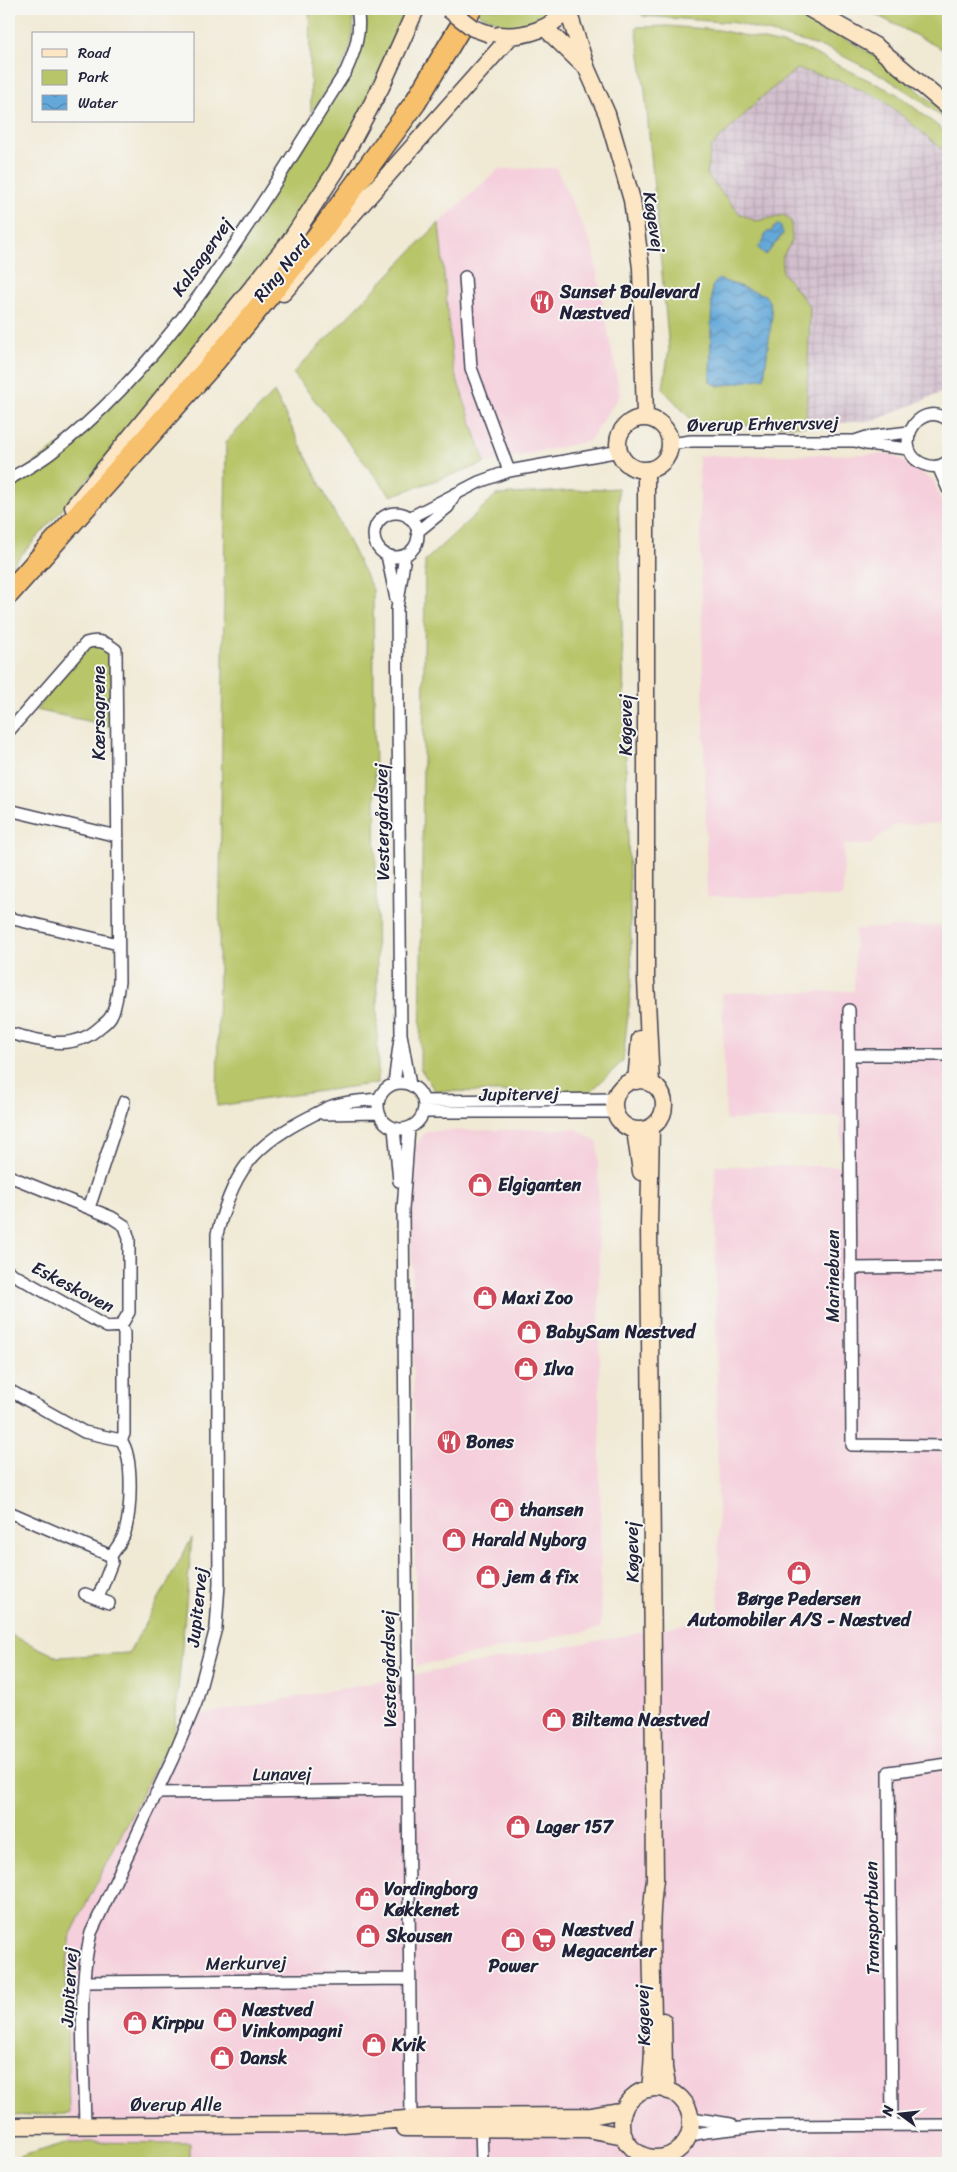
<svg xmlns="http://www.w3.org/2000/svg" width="957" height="2172" viewBox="0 0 957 2172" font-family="Sriracha,sans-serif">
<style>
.built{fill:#f5cfdc}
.industrial{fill:url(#industrial-grid)}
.green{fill:#b8c568;stroke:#6d7452;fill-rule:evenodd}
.water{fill:url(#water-waves);stroke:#43658a}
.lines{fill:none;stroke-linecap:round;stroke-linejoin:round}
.street-casing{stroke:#414052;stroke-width:14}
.secondary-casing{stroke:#414052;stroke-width:19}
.highway-casing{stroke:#414052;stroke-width:24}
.street{stroke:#fff;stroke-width:11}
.secondary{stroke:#fce6c4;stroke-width:16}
.highway{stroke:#f7c06c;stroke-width:21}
.secondary-bridge-casing{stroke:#414052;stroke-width:19;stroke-linecap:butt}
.secondary-bridge{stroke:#fce6c4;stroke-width:16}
.labels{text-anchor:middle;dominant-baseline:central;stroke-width:4;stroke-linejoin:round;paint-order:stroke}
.street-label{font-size:18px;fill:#22223b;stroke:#f6f6f2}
.poi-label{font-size:18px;font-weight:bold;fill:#22223b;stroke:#f6f6f2;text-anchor:start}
</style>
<defs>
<pattern id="industrial-grid" width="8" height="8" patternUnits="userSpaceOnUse" patternTransform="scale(1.25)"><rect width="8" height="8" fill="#d1bdcc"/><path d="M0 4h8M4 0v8" fill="none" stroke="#b3a2b0"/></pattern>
<pattern id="water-waves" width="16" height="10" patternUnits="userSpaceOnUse" patternTransform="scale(1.25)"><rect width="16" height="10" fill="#64a8d9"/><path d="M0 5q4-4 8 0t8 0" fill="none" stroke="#5288b1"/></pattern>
</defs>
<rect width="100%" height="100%" fill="#f6f6f2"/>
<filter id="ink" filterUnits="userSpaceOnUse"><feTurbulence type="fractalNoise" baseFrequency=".02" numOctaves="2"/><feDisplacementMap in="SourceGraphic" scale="10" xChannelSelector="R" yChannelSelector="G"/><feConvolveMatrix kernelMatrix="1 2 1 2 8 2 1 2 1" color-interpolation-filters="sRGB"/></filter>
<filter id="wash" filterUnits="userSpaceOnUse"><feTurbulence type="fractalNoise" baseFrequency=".0096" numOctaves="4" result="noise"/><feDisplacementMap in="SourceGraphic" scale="20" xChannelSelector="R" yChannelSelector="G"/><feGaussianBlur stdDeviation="1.12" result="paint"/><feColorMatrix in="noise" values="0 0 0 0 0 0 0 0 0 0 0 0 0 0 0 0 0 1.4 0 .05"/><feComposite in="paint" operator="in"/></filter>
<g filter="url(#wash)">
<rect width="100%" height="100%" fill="#f0e9d4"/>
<path class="built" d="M556 168 592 246 620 395 589 441 485 463 453 367 439 223 499 169Z
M892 454 934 481 948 522V823L894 825 870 845H844L843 897H707L699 456Z
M948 925V2163H190V2143L69 2142 66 1973 71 1934 159 1760 200 1715 719 1618 715 1166H842L840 1117 726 1120 722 993 854 991 855 929Z
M577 1129 598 1143 601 1628 416 1666 411 1152 426 1131Z"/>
<path class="industrial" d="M797 69 838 80 883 100 948 154V390L876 420 806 426 810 307 782 272 783 256 792 241 784 215 756 221 740 214 707 175 711 147 763 96Z"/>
<path class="green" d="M309 9H352C360 50 334 81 311 112Z
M362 9H411L332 170 285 242 67 504 9 569V482L110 407 235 255 350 74Z
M480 9H555L536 23 508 27 478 13Z
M636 9H793L879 58 948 115V122L920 100 886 78 829 49 736 23 643 16Z
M865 9H948V52Z
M667 26 719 30 805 49 897 94 948 134V154L883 100 838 80 797 69 763 96 711 147 707 175 740 214 756 221 784 215 791 221 792 241 783 256 782 272 810 307 806 426 696 425 663 389 669 349 645 91 636 27ZM777 225 783 234 766 255 759 248 765 240V235ZM735 284 743 288 772 315 764 377 719 386 710 382 712 287Z
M439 223 453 367 485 463 391 496 293 373Z
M274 392 373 590 378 1083 217 1106 226 442Z
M618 488 632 977 623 1061 589 1093 435 1091 420 1068 425 561 496 495Z
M96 644 111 653V726L36 710 87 647Z
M192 1538 173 1745 159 1760 71 1934 66 1973 69 2114 9 2116V1634L58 1657 129 1653Z
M69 2142 190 2143V2163H9V2160Z"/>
<path class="water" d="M777 225H780L783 233 766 255 758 248 764 240 766 232H771Z
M718 279 765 295 770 303 772 315 764 378 719 386 710 382 712 287Z
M9 1704C16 1715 22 1727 9 1736Z"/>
</g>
<g filter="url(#ink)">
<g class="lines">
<defs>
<path id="street" d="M465 277 471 368 509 471
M948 420C916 397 889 454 926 465 934 468 942 466 948 461
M855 441 867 437 909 432
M670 444 691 441H855L866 444 909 449
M938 466 948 489
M9 479C23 471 38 463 51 453 174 360 263 200 346 71 355 51 362 31 357 9
M374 535a22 22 0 1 1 44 0a22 22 0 1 1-44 0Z
M409 518 479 482 509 471 620 451
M417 532 448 507 455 494
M387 555 396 599
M405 555 397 609 401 1034 410 1085
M9 731 86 643C98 639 106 642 116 650L119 982C117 993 117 1006 111 1016 109 1020 104 1024 100 1027 74 1052 40 1041 9 1033
M9 810 117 836
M9 918 118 944
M849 1010 852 1445 948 1446
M850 1055H948
M378 1106a23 23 0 1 1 46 0a23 23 0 1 1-46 0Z
M394 1084 400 1038
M423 1101 615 1099
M423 1112H615
M324 1114 379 1113
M394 1128 399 1181
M409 1128 403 1210 411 2124
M9 1176 111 1217 125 1226 129 1239V1312L121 1326 107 1327 9 1272
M89 1208 124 1102
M851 1268 948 1267
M9 1390 84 1432 121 1440
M9 1512 111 1556C116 1548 123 1540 125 1532 131 1511 134 1457 121 1440L124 1434V1333L121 1326
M85 1594 109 1603
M98 1598 112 1562 111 1556
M156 1793 407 1790
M84 1982 409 1979
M691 2118 731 2124
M481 2123 482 2163
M85 2125C84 2066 77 1990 91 1933L172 1760 196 1703 216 1628 219 1584 217 1234C237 1159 260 1141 327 1108 341 1101 363 1101 379 1099
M892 2125 889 1772 948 1764
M688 2136 706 2132 758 2126 948 2125"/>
<path id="secondary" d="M810 9 877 47 948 107
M568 11 587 69 607 114 632 200 641 268 645 418
M545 28 582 64
M499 35C526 38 551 28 569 9
M283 293 510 37
M618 444a26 26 0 1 1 52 0a26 26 0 1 1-52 0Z
M646 470V980L651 1084
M73 507 290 241 336 171 381 87 416 9
M614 1105a25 25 0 1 1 50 0a25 25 0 1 1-50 0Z
M636 1081 640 1039
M635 1130 641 1172
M663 2021 664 2068 668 2091
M621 2123a35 35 0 1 1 70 0a35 35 0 1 1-70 0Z
M650 2089C659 2020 645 1948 655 1879L649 1226 651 1127
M9 2126 343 2124 431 2117 591 2116 624 2110
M405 2128 587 2129 624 2136"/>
<path id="highway" d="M9 593 208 369 317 237 415 103 471 9"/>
</defs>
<use href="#street" class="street-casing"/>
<use href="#secondary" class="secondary-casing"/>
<use href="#highway" class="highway-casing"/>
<use href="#street" class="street"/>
<use href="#secondary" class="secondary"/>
<use href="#highway" class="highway"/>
<defs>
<path id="secondary-bridge" d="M448 9 473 28 490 34"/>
</defs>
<use href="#secondary-bridge" class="secondary-bridge-casing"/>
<use href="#secondary-bridge" class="secondary-bridge"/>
</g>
</g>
<defs>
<symbol id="restaurant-disc" viewBox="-11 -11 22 22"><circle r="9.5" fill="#d1495b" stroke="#f6f6f2"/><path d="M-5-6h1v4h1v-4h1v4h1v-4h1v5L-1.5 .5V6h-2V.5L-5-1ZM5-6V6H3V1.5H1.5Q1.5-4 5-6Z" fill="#fff"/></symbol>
<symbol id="shop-disc" viewBox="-11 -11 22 22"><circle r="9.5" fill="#d1495b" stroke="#f6f6f2"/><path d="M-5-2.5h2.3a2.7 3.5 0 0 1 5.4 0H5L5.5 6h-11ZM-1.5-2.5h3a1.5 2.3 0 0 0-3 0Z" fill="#fff"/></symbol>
<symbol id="supermarket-disc" viewBox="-11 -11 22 22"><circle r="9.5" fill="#d1495b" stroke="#f6f6f2"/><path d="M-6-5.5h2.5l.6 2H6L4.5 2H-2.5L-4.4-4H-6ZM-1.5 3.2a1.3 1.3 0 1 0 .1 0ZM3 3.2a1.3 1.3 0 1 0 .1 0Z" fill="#fff"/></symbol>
</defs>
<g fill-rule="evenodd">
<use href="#restaurant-disc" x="528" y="288" width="28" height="28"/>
<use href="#shop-disc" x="466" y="1171" width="28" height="28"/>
<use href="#shop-disc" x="471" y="1284" width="28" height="28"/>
<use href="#shop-disc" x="515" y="1318" width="28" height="28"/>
<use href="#shop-disc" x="512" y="1355" width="28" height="28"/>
<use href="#restaurant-disc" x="435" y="1428" width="28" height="28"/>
<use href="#shop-disc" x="488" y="1496" width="28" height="28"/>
<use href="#shop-disc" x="440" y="1526" width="28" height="28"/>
<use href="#shop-disc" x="785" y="1559" width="28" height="28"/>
<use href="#shop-disc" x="474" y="1563" width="28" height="28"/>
<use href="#shop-disc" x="540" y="1706" width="28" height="28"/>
<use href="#shop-disc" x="504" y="1813" width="28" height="28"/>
<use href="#shop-disc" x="353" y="1885" width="28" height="28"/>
<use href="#shop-disc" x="354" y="1922" width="28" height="28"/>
<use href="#shop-disc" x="499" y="1926" width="28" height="28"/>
<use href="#supermarket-disc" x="530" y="1926" width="28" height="28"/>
<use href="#shop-disc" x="211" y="2006" width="28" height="28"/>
<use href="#shop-disc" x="121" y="2009" width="28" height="28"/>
<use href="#shop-disc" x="360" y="2031" width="28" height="28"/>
<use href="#shop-disc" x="208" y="2044" width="28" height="28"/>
</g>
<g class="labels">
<g class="street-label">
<text transform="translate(654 222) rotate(81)">Køgevej</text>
<text transform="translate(202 257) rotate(-55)">Kalsagervej</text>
<text transform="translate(282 269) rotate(-51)">Ring Nord</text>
<text transform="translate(763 424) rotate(-1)">Øverup Erhvervsvej</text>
<text transform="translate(99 713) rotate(-90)">Kærsagrene</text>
<text transform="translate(626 725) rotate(-90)">Køgevej</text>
<text transform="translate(382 822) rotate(-91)">Vestergårdsvej</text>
<text transform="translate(519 1094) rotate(-1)">Jupitervej</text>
<text transform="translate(833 1276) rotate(-90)">Marinebuen</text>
<text transform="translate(73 1287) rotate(28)">Eskeskoven</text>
<text transform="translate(632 1552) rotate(-91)">Køgevej</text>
<text transform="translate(197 1607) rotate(-84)">Jupitervej</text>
<text transform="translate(389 1669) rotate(-91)">Vestergårdsvej</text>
<text transform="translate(282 1774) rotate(-1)">Lunavej</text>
<text transform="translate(872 1918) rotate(-91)">Transportbuen</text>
<text transform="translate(246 1963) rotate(-1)">Merkurvej</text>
<text transform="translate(69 1987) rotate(-87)">Jupitervej</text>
<text transform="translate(643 2015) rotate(-92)">Køgevej</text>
<text x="176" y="2105">Øverup Alle</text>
</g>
<g class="poi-label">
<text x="560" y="292">Sunset Boulevard<tspan x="560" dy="21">Næstved</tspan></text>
<text x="498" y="1185">Elgiganten</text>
<text x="502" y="1298">Maxi Zoo</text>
<text x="546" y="1332">BabySam Næstved</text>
<text x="544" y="1369">Ilva</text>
<text x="466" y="1442">Bones</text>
<text x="520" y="1510">thansen</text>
<text x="472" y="1540">Harald Nyborg</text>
<text x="506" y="1577">jem &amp; fix</text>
<text x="799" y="1599" text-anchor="middle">Børge Pedersen<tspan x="799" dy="21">Automobiler A/S - Næstved</tspan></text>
<text x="572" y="1720">Biltema Næstved</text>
<text x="536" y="1827">Lager 157</text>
<text x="384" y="1889">Vordingborg<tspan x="384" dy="21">Køkkenet</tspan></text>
<text x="562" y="1930">Næstved<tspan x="562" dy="21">Megacenter</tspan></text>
<text x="386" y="1936">Skousen</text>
<text x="513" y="1966" text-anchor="middle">Power</text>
<text x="242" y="2010">Næstved<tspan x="242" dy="21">Vinkompagni</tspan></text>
<text x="152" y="2023">Kirppu</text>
<text x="392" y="2045">Kvik</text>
<text x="240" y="2058">Dansk</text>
</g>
</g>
<rect width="957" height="2172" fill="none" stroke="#f6f6f2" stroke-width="30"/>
<rect x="32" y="32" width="162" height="90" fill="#f6f6f2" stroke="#a1a1a9"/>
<rect x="42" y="49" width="25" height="8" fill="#fce6c4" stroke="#a1a1a9"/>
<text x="78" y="58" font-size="15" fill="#22223b">Road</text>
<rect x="42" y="70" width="25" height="15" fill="#b8c568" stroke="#a1a1a9"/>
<text x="78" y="82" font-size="15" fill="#22223b">Park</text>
<rect x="42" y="95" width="25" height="15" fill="url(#water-waves)" stroke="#a1a1a9"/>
<text x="78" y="108" font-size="15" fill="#22223b">Water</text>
<g transform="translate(900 2114) rotate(285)" stroke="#f6f6f2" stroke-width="4" paint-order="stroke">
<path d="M0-4L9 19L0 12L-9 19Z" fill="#22223b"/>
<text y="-8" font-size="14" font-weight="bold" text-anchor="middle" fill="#22223b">N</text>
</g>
</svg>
